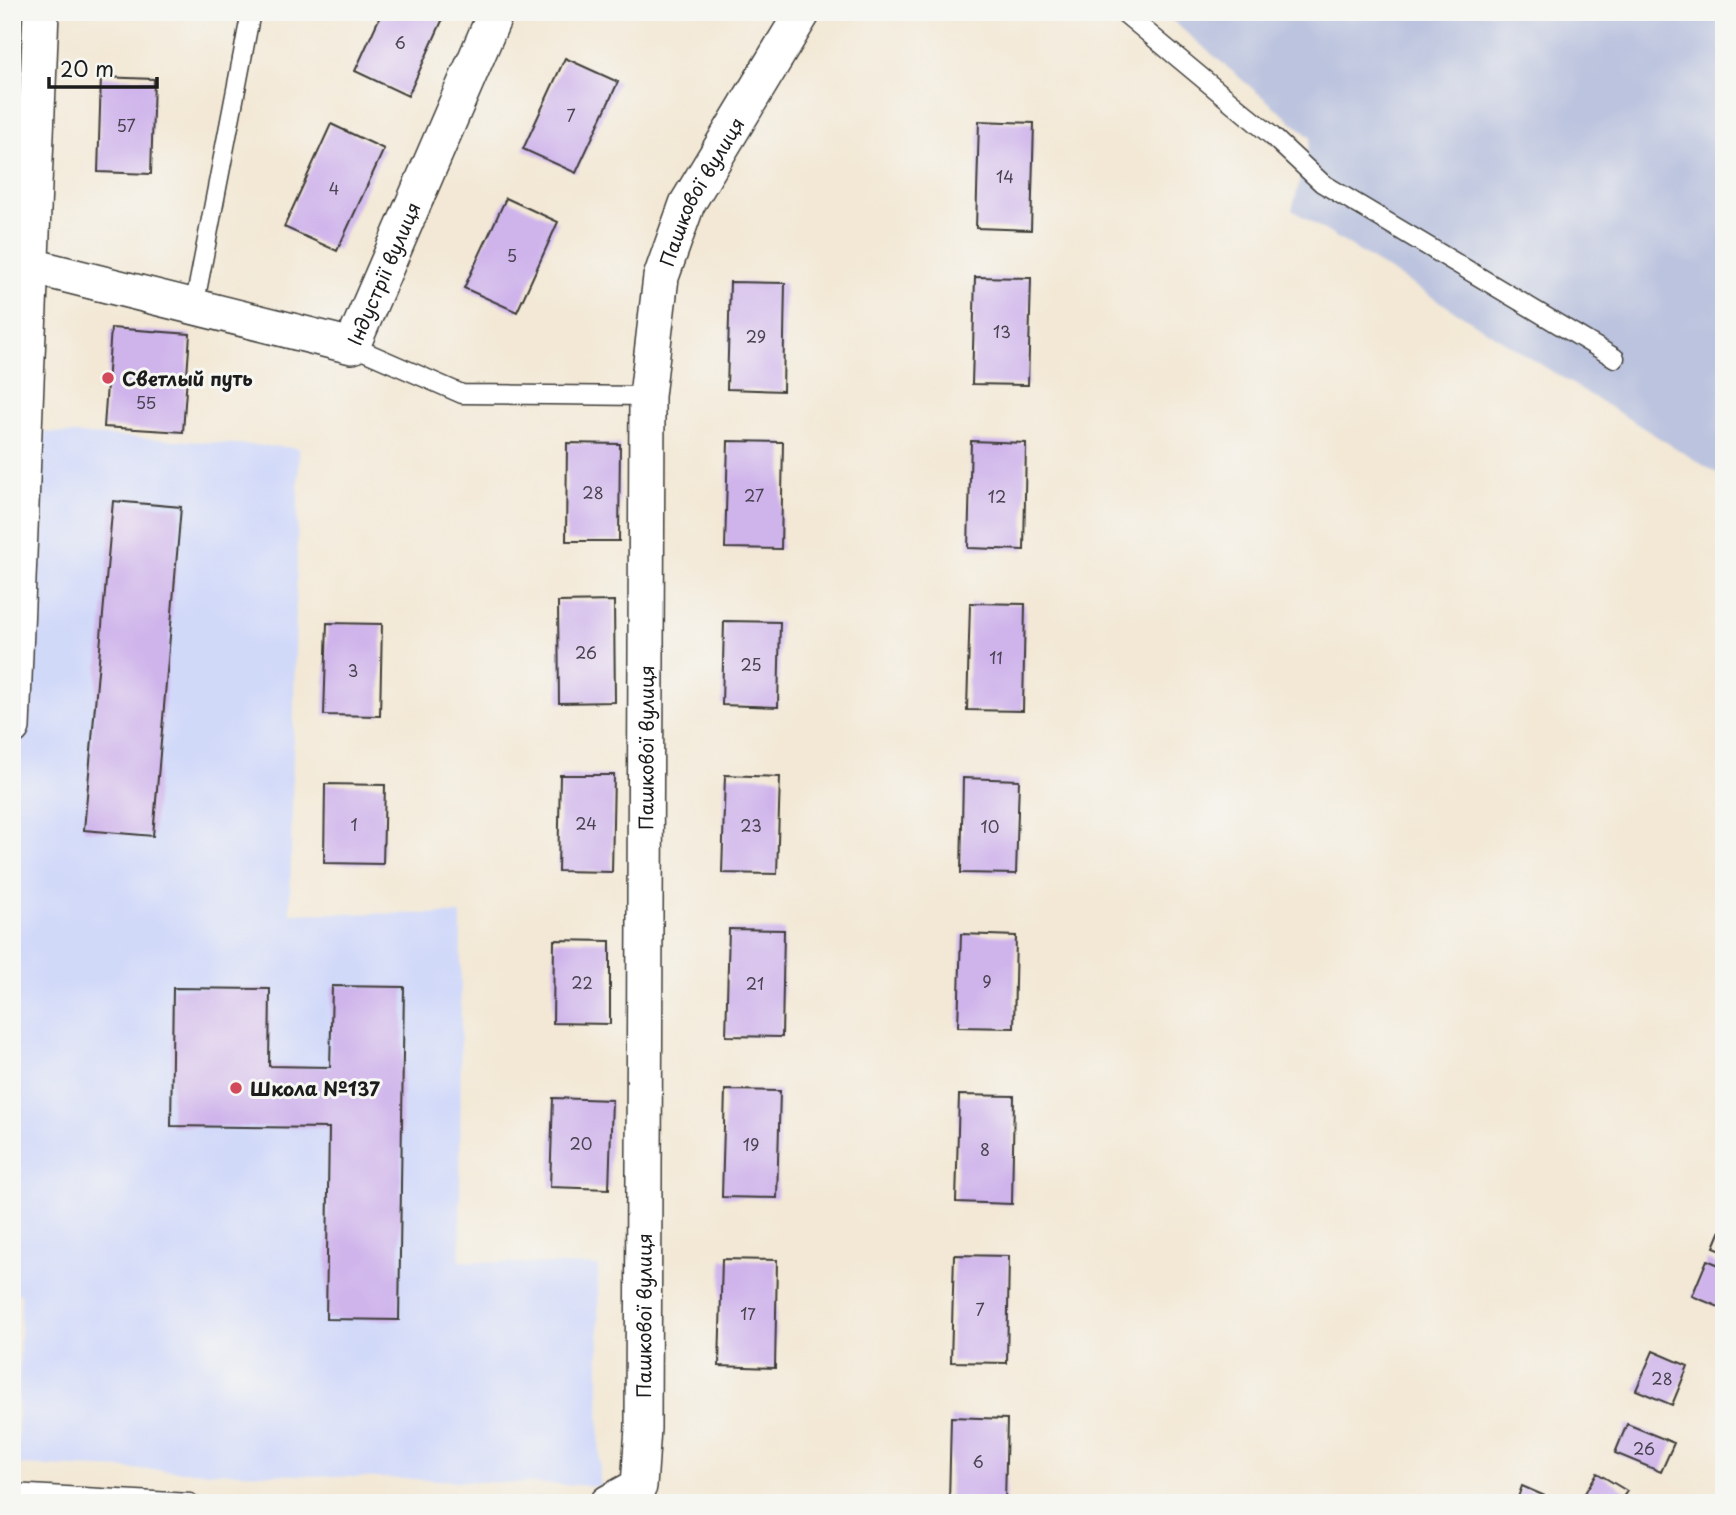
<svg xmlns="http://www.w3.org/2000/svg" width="1736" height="1515" viewBox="0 0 1736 1515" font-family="'Playpen Sans',sans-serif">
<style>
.built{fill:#d1d9f9}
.industrial{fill:#bbc3de}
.building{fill:#cfb4eb}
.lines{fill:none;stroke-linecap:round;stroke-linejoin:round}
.service-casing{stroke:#3c3b38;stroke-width:21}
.minor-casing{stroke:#3c3b38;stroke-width:38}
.service{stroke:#fff;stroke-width:18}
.minor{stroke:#fff;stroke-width:35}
.poi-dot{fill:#d1495b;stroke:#f6f6f2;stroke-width:2.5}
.labels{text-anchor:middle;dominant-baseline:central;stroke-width:6;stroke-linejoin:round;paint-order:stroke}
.number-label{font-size:16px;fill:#494250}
.street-label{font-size:19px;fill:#1c1c1c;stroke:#f6f6f2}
.poi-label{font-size:19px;font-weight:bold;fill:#1c1c1c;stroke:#f6f6f2;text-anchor:start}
</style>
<rect width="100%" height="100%" fill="#f6f6f2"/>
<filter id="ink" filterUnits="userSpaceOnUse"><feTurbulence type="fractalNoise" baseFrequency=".0143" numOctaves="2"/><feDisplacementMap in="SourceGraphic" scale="14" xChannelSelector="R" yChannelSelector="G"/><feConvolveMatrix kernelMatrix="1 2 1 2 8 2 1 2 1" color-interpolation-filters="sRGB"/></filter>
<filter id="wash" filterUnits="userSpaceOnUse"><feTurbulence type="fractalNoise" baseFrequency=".00686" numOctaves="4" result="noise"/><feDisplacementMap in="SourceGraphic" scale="28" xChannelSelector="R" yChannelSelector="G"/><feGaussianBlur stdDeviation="1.57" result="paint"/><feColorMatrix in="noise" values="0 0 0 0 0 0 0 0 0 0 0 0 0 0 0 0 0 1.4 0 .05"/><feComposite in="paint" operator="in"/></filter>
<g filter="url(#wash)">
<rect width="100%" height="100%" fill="#f3e8d5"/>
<path class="built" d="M12 430 299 448 290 913 461 914 460 1261 598 1266 600 1486 17 1465 21 1294 12 1293Z"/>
<path class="industrial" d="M1162 12H1724V478L1292 210 1311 138Z"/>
<g id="blocks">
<path class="building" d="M382 12H446L408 96 355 71Z
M565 58 618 82 576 173 523 149Z
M101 77 154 79 151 174 98 172Z
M979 121 1034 123 1031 230 976 228Z
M331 124 384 149 337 251 284 227Z
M506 198 558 222 517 312 464 288Z
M975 277 1031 278 1028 385 972 384Z
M730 282 785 283 783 391 727 389Z
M111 328 190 334 183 432 104 427Z
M728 441 783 442 781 549 725 548Z
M971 441 1026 443 1024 550 968 548Z
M567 443 620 444 619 541H566Z
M113 501 181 507 153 836 84 830Z
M614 601 615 702 559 703 558 602Z
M970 603 1025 604 1023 711 967 710Z
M724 621 780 622 778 707 722 705Z
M327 623 382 624 380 716 324 715Z
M560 775H614L612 872 558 871Z
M725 775 780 777 777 874 722 873Z
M963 778 1019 780 1016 874 961 873Z
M325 784 385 785 383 864 324 863Z
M729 929 784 930 782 1037 726 1036Z
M961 934 1016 936 1014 1028 958 1027Z
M554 940 610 941V1024L553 1023Z
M332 986 404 987 399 1320 326 1319 329 1128 171 1126 173 988 270 989 269 1066 330 1067Z
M725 1090 780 1091 777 1198 722 1197Z
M959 1095 1014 1096 1012 1204 956 1202Z
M553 1098 612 1100 609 1189 550 1187Z
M1724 1223V1251L1714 1247Z
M954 1255 1009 1256 1007 1363 951 1362Z
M722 1259 777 1260 775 1368 719 1366Z
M1707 1260 1724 1267V1309L1692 1296Z
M1653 1351 1688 1366 1672 1405 1636 1390Z
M951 1417 1007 1419 1005 1503H949Z
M1627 1424 1674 1443 1661 1472 1615 1453Z
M1597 1473 1627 1491 1619 1503H1579Z
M1522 1486 1561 1503H1516Z"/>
</g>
</g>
<g filter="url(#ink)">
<use href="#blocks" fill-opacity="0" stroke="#3c3b38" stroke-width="2"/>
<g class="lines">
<defs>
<path id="service" d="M1123 12 1272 136 1322 183 1615 358
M194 307 251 12
M352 346 462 394 647 396
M12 1493 190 1503"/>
<g id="minor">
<path id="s1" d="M31 266 352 346 496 12"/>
<path d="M12 727 41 12"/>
<path id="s2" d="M608 1503 639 1486 643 1428 647 396 661 277 687 204 803 12"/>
</g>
</defs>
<use href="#service" class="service-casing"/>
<use href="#minor" class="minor-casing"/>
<use href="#service" class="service"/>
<use href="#minor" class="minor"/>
</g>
</g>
<g class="poi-dot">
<circle cx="108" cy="378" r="7"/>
<circle cx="236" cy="1088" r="7"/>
</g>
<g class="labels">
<g class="number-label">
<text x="400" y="42">6</text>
<text x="571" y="115">7</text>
<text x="126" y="125">57</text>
<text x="1005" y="176">14</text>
<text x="334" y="188">4</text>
<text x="512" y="255">5</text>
<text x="1002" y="331">13</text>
<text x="756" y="336">29</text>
<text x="146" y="402">55</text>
<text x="593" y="492">28</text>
<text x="754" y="495">27</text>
<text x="997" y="496">12</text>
<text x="586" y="652">26</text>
<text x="996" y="657">11</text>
<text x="751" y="664">25</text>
<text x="353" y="670">3</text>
<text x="586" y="823">24</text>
<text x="354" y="824">1</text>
<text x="751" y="825">23</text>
<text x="990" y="826">10</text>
<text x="987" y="981">9</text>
<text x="582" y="982">22</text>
<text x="755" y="983">21</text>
<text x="581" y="1143">20</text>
<text x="751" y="1144">19</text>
<text x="985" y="1149">8</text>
<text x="980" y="1309">7</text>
<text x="748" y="1313">17</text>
<text x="1662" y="1378">28</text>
<text x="1644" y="1448">26</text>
<text x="978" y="1461">6</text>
</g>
<g class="street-label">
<text stroke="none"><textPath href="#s2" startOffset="1340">Пашкової вулиця</textPath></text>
<text stroke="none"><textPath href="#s1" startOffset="410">Індустрії вулиця</textPath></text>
<text stroke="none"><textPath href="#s2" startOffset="774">Пашкової вулиця</textPath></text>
<text stroke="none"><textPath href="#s2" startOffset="206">Пашкової вулиця</textPath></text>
</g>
<g class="poi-label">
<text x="122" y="378">Светлый путь</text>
<text x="250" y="1088">Школа №137</text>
</g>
</g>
<rect width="1736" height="1515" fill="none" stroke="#f6f6f2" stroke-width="42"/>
<path d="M49 77v10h108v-10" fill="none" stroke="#1c1c1c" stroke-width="3.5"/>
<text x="60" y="77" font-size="21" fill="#1c1c1c" stroke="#f6f6f2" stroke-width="5" paint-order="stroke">20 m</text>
</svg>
